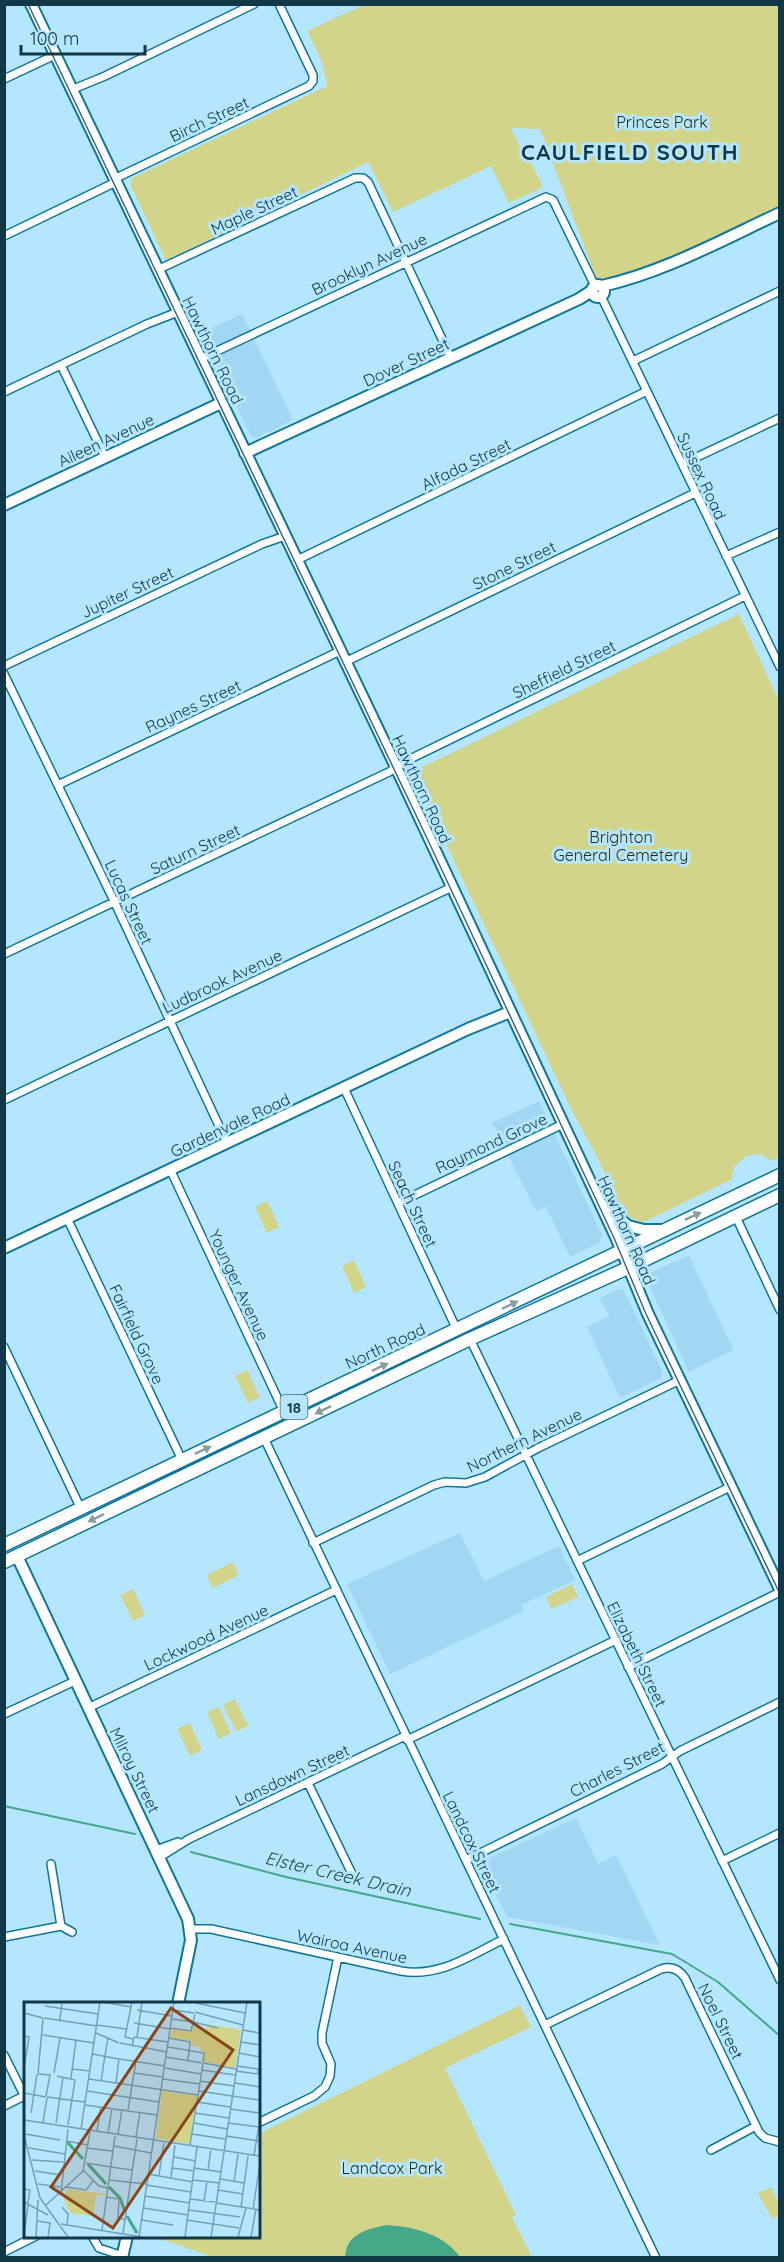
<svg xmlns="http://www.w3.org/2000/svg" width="784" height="2262" viewBox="0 0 784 2262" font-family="Quicksand,sans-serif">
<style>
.built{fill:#a0d7f2}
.green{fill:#d2d48a}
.water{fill:#44a889}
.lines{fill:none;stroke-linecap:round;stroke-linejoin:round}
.stream{stroke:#44a889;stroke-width:2}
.street-casing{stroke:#0e769c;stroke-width:10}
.secondary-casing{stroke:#0e769c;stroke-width:14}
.highway-casing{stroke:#0e769c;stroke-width:15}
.street{stroke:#fff;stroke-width:7}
.secondary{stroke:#fff;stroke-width:10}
.highway{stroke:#fff;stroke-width:12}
.tram{stroke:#3e677a;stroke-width:1.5}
.oneway{fill:#889ca4}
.labels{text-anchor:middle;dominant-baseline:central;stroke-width:6;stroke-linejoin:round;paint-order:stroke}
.shield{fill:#b4e6ff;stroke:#436c7f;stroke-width:1.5}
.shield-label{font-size:15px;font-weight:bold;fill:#123848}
.street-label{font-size:16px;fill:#123848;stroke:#b4e6ff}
.park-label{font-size:16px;fill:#2f2f0b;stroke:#b4e6ff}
.water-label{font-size:18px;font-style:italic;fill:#255042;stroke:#b4e6ff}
.district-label{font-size:22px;font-weight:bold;letter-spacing:1.5px;fill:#123848;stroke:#b4e6ff}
.inset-river{fill:none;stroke:#44a889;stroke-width:3}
.inset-road{fill:none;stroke:#73a0b6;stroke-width:1.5}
.view{fill:#8a4619;fill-opacity:0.15;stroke:#8a4619;stroke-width:3}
.inset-edge{fill:none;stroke:#123848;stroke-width:3}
</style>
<rect width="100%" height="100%" fill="#b4e6ff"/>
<path class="built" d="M242 314 293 420 256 438 251 436 201 333Z
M539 1101 602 1235 599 1243 570 1257 546 1207 536 1211 492 1123Z
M689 1255 733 1350 689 1372 646 1279 648 1274Z
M619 1289 624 1290 663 1373 661 1378 620 1398 587 1327 609 1316 600 1298Z
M460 1533 484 1581 559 1546 575 1580 521 1605 524 1611 390 1674 347 1584Z
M576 1818 598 1864 616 1855 660 1945 507 1917 480 1862Z"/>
<path class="green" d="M364 5H779V206L668 259 602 282 595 275 540 129 511 128 522 151 525 150 543 187 509 203 491 166 393 212 368 162 166 261 130 184 132 178 327 86 322 62 307 31Z
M739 614 779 701V1157L771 1161 761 1154 746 1156 734 1167 732 1179 644 1222 632 1219 622 1210 596 1155 573 1113 412 772Z
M267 1201 279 1227 267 1233 255 1207Z
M354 1260 366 1287 354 1293 342 1266Z
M247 1370 260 1397 248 1403 235 1376Z
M233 1562 239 1575 212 1588 207 1575Z
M572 1584 578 1597 551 1609 546 1597Z
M133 1589 145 1615 133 1621 120 1595Z
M235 1699 248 1726 236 1731 223 1705Z
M219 1707 231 1733 219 1739 207 1712Z
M190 1723 202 1750 190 1756 177 1729Z
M520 2005 531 2027 445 2068 516 2215 512 2217 532 2257H212L156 2237 258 2236V2134Z
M771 2187 779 2204V2215L772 2219 758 2193Z"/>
<path class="water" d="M387 2225C415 2227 443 2234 460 2257H345C346 2234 367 2229 387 2225Z"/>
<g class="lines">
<path class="stream" d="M4 1806 135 1834
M191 1852 286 1877 480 1919
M510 1924 672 1954 718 1982 780 2036"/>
<defs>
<path id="street" d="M4 79 55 55
M71 90 105 76 254 4
M114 179 309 86 313 81V75L279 4
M4 236 116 182
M157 270 355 178H363L368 182 451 358
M601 296 780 667
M200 359 546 197 553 200 595 286
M633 361 780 291
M61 365 105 457
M4 392 147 324 178 312
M682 464 780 418
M726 556 780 532
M297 560 647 391
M345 662 695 493
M4 666 262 544 285 536
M4 674 115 903 227 1143
M58 785 340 651
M4 954 389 772 406 761 745 596
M344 1088 457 1330
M4 1100 452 887
M170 1169 284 1412
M398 1203 563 1124
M736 1217 780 1310
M67 1218 182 1460
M470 1339 780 1980
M4 1347 81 1509
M264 1438 656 2258
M313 1543 434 1485 445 1482 466 1483 485 1477 538 1448 680 1380
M577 1561 730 1487
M628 1667 780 1592
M88 1708 336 1590
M4 1714 75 1681
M407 1740 616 1640
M308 1783 354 1878
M156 1850 178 1842
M160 1857 189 1839 405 1736
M466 1860 662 1764 680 1751 780 1702
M722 1861 780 1833
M51 1864 61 1926
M190 1929H211L401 1971C439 1978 471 1955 504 1939
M4 1937 61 1926 72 1932
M545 2025 661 1969C671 1966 679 1969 685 1978L759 2132 765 2138 780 2142
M4 2055 26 2099
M4 2106 24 2096
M258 2123 314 2096 325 2087 330 2076 331 2064 322 2043V2033L338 1957
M711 2150 756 2126
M92 2236 99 2248 123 2256
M4 2252 36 2236"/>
<path id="secondary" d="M31 4 396 767 616 1237 648 1314 780 1589
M592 291a6 6 0 1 1 12 0a6 6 0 1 1-12 0Z
M602 286C664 272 722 240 780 213
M245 453 579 299 593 290
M4 505 221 403
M601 1204 628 1226 644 1230H664
M4 1248 468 1029 510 1012
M17 1556 188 1919 191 1940 178 2004
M122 2258 127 2236"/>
<path id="highway" d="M4 1545 780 1175
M4 1562 470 1339 630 1267 780 1195"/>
</defs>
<use href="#street" class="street-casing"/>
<use href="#secondary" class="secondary-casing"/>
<use href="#highway" class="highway-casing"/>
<use href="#street" class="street"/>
<use href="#secondary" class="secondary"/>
<use href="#highway" class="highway"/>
<path class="tram" d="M28 4 425 834 614 1238 646 1314 780 1594"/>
</g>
<defs><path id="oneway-solid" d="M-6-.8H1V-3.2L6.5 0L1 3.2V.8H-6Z" transform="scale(1.5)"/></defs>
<g class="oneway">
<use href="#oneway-solid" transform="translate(693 1216) rotate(-25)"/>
<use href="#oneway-solid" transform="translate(510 1305) rotate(-26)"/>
<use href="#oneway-solid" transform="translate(380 1367) rotate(-25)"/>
<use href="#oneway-solid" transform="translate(323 1410) rotate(154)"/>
<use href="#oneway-solid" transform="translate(203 1450) rotate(-25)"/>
<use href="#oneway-solid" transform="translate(96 1518) rotate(154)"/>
</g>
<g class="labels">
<rect class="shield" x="280.5" y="1395" width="27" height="24" rx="4.5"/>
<g class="shield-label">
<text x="294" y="1407">18</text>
</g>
<g class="street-label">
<text transform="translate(209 119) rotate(-25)">Birch Street</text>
<text transform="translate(254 210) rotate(-25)">Maple Street</text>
<text transform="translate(369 264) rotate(-25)">Brooklyn Avenue</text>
<text transform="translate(213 350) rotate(64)">Hawthorn Road</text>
<text transform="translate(406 362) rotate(-25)">Dover Street</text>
<text transform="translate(106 440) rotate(-25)">Aileen Avenue</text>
<text transform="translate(466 464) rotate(-26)">Alfada Street</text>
<text transform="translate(702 476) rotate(65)">Sussex Road</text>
<text transform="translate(514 565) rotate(-26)">Stone Street</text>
<text transform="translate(127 592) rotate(-25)">Jupiter Street</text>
<text transform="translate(564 669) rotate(-26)">Sheffield Street</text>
<text transform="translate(193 706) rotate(-25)">Raynes Street</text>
<text transform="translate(422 789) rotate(65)">Hawthorn Road</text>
<text transform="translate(195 849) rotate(-25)">Saturn Street</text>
<text transform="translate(129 902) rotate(65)">Lucas Street</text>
<text transform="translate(222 981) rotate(-25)">Ludbrook Avenue</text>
<text transform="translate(230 1125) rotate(-25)">Gardenvale Road</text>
<text transform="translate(491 1143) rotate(-25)">Raymond Grove</text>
<text transform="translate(413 1204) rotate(65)">Seach Street</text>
<text transform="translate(627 1230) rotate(66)">Hawthorn Road</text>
<text transform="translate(239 1285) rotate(65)">Younger Avenue</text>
<text transform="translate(137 1334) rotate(65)">Fairfield Grove</text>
<text transform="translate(385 1346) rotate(-25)">North Road</text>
<text transform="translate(524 1440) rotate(-26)">Northern Avenue</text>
<text transform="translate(206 1637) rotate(-25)">Lockwood Avenue</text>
<text transform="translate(637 1654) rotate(64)">Elizabeth Street</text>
<text transform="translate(617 1769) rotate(-27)">Charles Street</text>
<text transform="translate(135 1770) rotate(64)">Milroy Street</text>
<text transform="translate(292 1775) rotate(-25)">Lansdown Street</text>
<text transform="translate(472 1842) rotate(64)">Landcox Street</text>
<text transform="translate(352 1946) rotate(12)">Wairoa Avenue</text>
<text transform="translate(721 2021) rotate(64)">Noel Street</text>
</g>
<g class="park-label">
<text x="662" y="122">Princes Park</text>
<text x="621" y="837">Brighton<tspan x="621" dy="18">General Cemetery</tspan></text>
<text x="392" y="2168">Landcox Park</text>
</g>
<g class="water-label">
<text transform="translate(338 1874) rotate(13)">Elster Creek Drain</text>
</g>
<g class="district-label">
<text x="630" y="152">CAULFIELD SOUTH</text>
</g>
</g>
<g transform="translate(24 2002)">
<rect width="236" height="236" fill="#b4e6ff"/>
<path d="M183 22 217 28 211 66 179 60 181 44 180 50 176 49 177 45 167 44V39L146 36 148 27 168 30 169 25 182 27ZM138 89 173 94 165 142 132 136ZM43 187 81 192V194L72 193 69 214 46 211 40 198Z" fill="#d2d48a"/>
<path class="inset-river" d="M44 141 59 157M64 162 82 182M85 185 96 196 101 210M103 214 113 231"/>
<path class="inset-road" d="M79 0 107 5M108 0 101 35 109 37M172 1 221 11M21 4 74 12M113 8 148 14M149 8 170 11M171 10 219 23M0 11 19 16M20 16 73 24M148 17 169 20M36 18 38 0M169 20 194 26M110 21 146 27M73 23 102 27M146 26 167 29 171 12M218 28 236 31M72 31 95 41M19 33 70 41M0 34 5 35 0 66M113 35 118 0M145 36 166 40 164 58M217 40 236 43M96 41 143 50M108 44 110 35 144 40M144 45 180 51 179 60M215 51 236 55M69 52 89 56M142 55 178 61M89 56 141 64M179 61 212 67M213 64 234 67V72M141 66 177 72M48 67 66 69M178 68 211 73M212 69 234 72M14 71 19 17M30 71 36 36M110 71 138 75M14 72 26 73 22 94M33 74 51 78 44 123M47 76 52 38M65 77 174 93M139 77 176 82M77 79 84 35M176 79 210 84M92 81 95 56M211 81 236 85M63 89 135 100M175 89 208 94M0 91 22 95M208 94 236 98M23 95 61 100M173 100 206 105M61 103 133 113M206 107 236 111M104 108 112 59M7 111 13 72M171 111 205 116M0 118 236 154M19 120 23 96M32 121 39 75M170 121 203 127M204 121 235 125M57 127 76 0M73 129 77 104M84 131 88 106M1 132 36 138M94 132 98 107M168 132 201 137M0 133 16 196 44 235M202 134 235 139M112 135 116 110M42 139 64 143M166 143 179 62M90 144 127 151M5 146 41 152M63 146 88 149M230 153 236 118M150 155 172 159M8 158 39 160M62 161 87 165M87 165 108 168M148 166 170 169M170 166 197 170M59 168 75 184 84 186M184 168 187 146M11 169 37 173M124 172 169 180M135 173 140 141M147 175 151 143M196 177 220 181M85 178 123 182M169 178 195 181M210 180 214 152M14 182 36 185M122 183 167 190M42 185 62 188 70 178M0 187 6 188 4 201M194 188 219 192M37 191 44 127M121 194 166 201M82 195 95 197 94 215 101 218M166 197 191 200M180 199 183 180M0 200 24 213M192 201 236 208M22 203 59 169 66 130M38 205 44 212 43 224M217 205 224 154M119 206 164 213M229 207 236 162M165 208 216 215M117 218 149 223M163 218 188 222M14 219 26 221 24 235M37 222 118 235M189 222 215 226M78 228 91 134M99 231 113 137M0 233 4 203M12 235 14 198M115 235 150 0M115 235 150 0M161 235 173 145M187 235 223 0M214 235 222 206M227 235 232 207"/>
<path class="view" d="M147 6 209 48 89 226 27 185Z"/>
<rect width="236" height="236" class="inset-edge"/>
</g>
<rect width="784" height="2262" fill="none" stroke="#123848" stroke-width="12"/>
<path d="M21 45v9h124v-9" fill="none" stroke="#123848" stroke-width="3"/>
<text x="30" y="45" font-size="18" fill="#123848" stroke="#b4e6ff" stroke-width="4.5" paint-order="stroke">100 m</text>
</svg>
